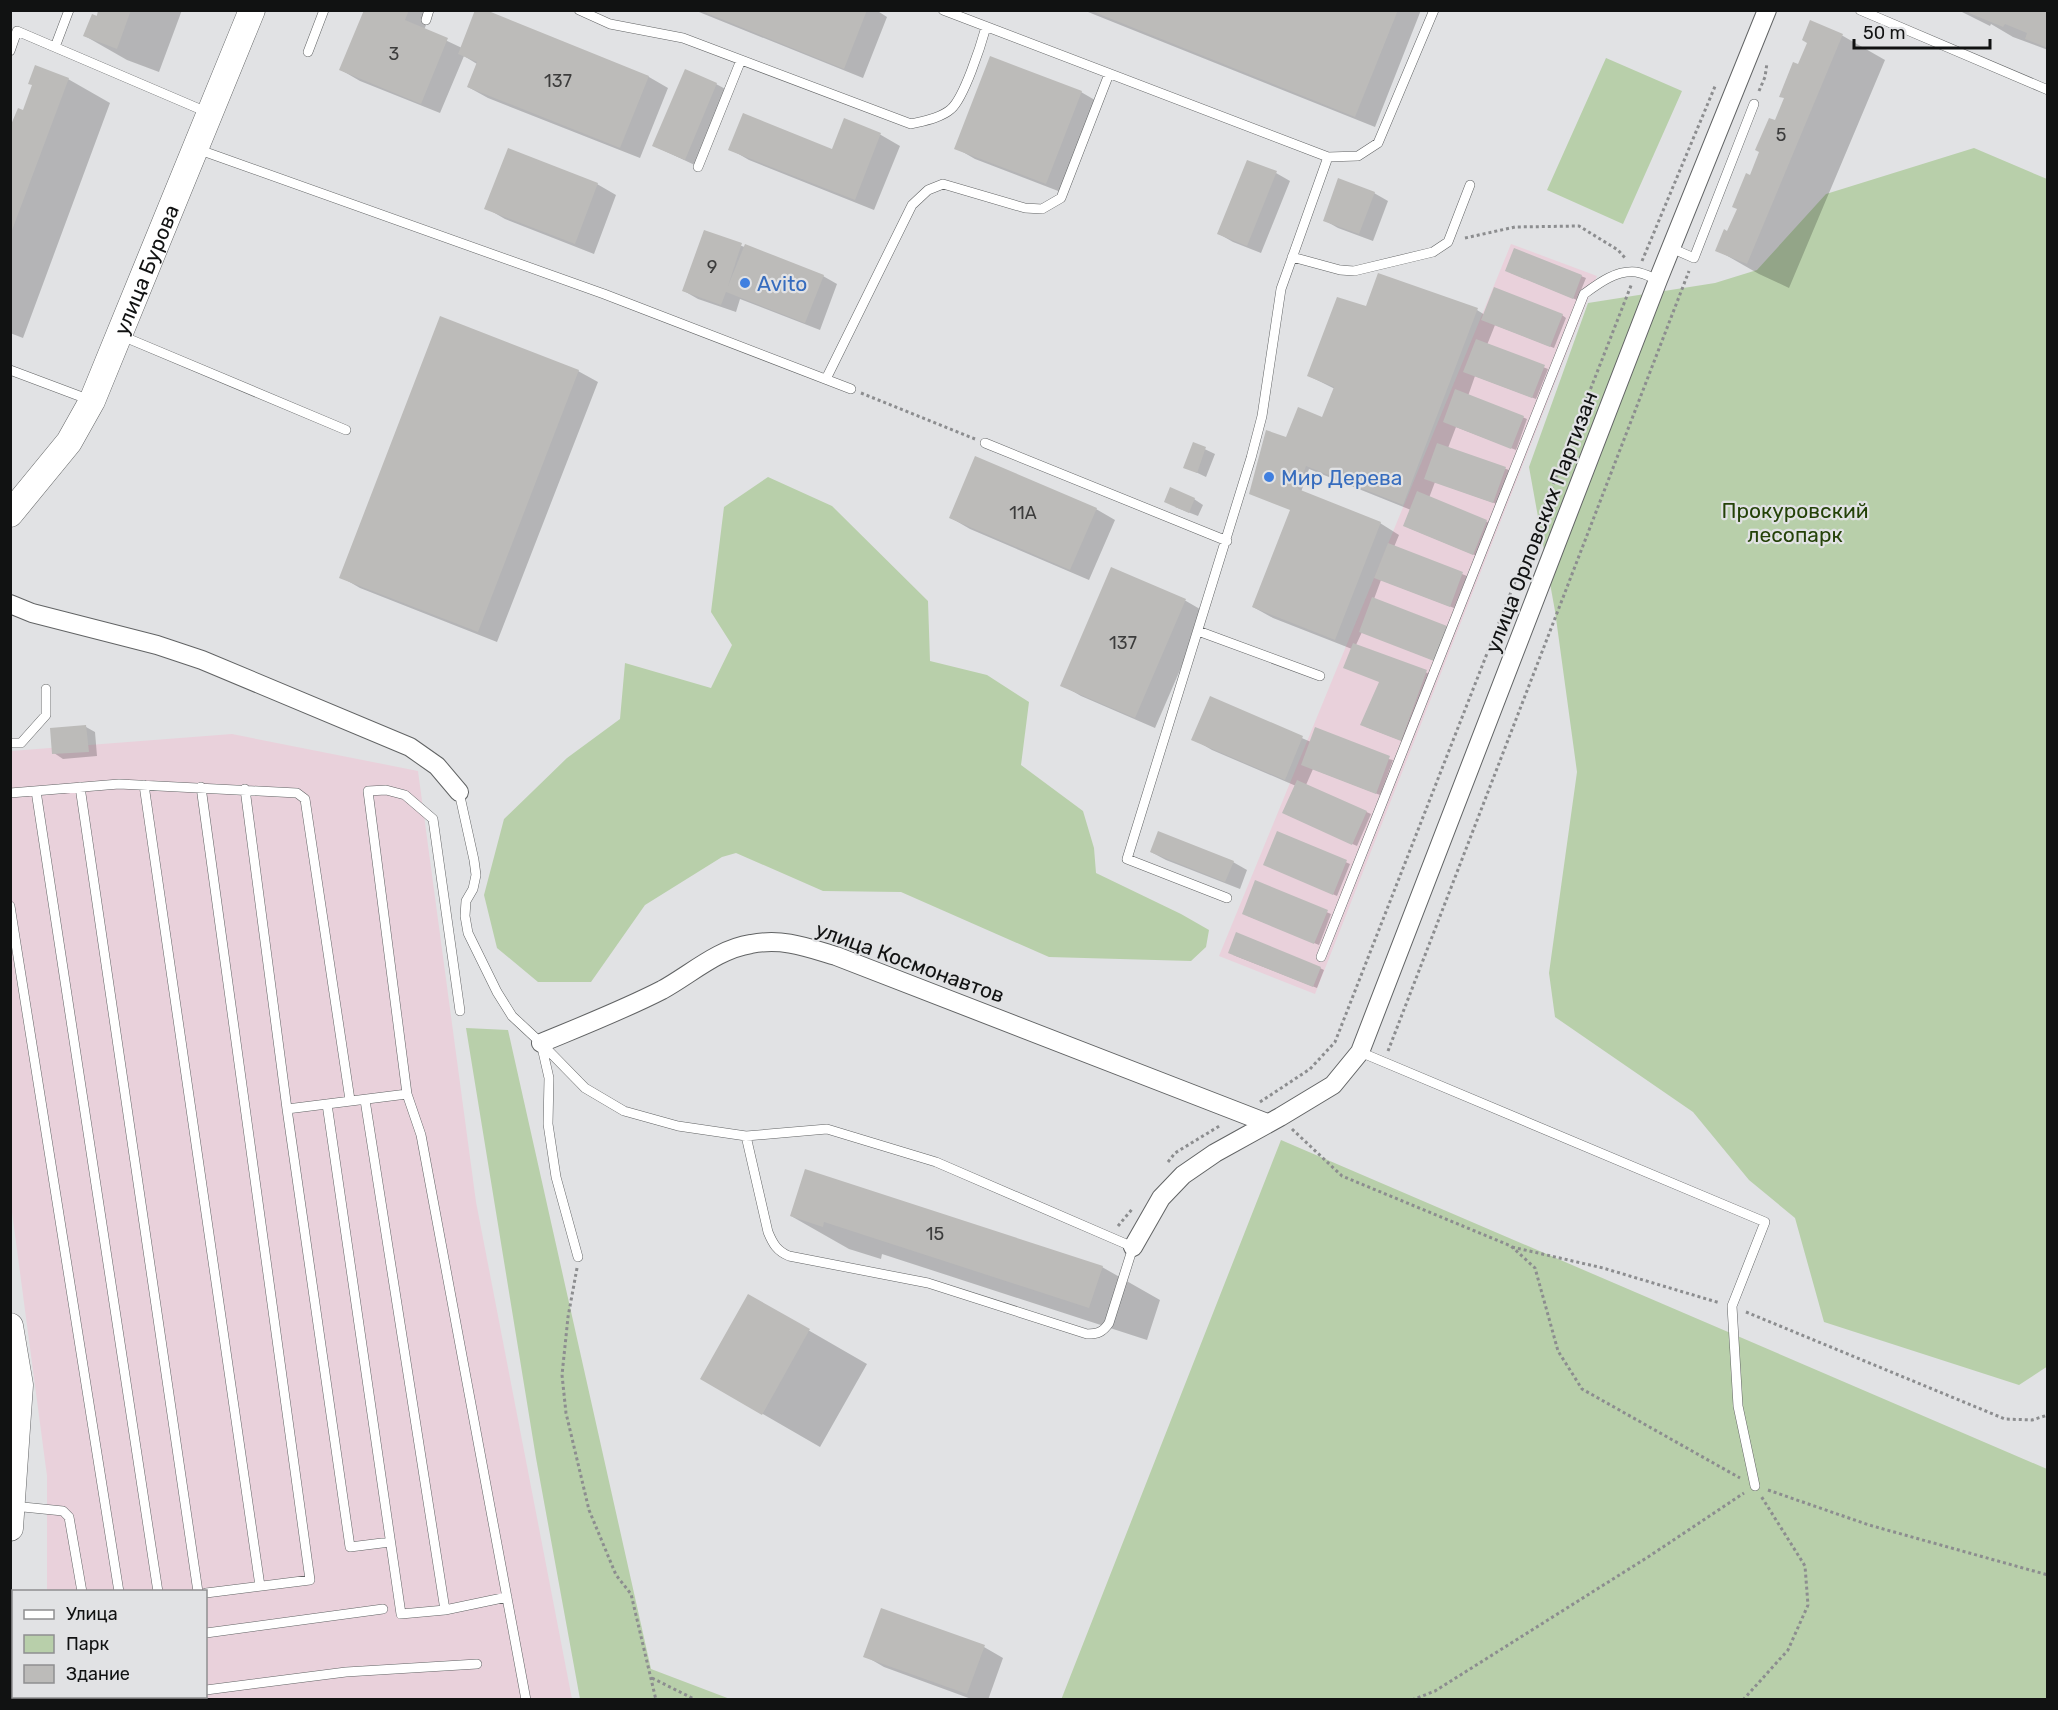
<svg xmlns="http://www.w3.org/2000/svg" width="2058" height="1710" viewBox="0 0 2058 1710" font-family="Rubik,sans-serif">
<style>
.industrial{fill:#e9d1db}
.green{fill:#b8cfaa}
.shadow{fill:#0003}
.building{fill:#bcbbb9}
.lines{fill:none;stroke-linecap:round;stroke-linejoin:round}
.lane-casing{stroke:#616364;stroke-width:10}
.street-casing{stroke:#616364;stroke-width:20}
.secondary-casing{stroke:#616364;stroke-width:27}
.path{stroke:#8c8d8f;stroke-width:3;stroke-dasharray:3 3;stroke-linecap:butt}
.lane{stroke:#fff;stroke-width:9}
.street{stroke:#fff;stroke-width:18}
.secondary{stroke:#fff;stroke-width:26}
.shop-dot{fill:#3f7fe0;stroke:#e1e2e4;stroke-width:2}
.labels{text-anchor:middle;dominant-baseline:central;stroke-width:4.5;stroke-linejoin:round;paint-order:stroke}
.number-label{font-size:18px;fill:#3c3c3c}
.street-label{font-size:21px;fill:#111212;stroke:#e1e2e4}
.shop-label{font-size:21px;fill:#366cbe;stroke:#e1e2e4;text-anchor:start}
.park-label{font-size:21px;fill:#244208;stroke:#e1e2e4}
</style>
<rect width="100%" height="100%" fill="#e1e2e4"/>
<path class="industrial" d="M1511 244 1597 276 1315 994 1219 956Z
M232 734 418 771 476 1202 572 1699 11 1700V1679L13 1670 14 1696H206V1592L47 1591V1476L10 1197 11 751Z"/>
<path class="green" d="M1606 58 1682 91 1623 224 1547 190Z
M1974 148 2047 179 2048 1366 2019 1385 1824 1322 1795 1218 1749 1180 1693 1112 1555 1017 1549 973 1577 772 1555 611 1529 467 1588 303 1715 283 1757 270 1826 194Z
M768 477 832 506 928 601 930 661 987 675 1029 702 1021 765 1083 811 1094 848 1096 873 1181 914 1209 930 1206 947 1191 961 1049 957 901 892 823 891 736 853 722 857 645 905 591 982H538L497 948 484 895 504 819 567 758 620 719 625 663 711 688 732 645 711 612 724 507Z
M466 1028 508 1030 651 1669 730 1699H580L536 1458Z
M1281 1140 2047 1469V1699L1061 1700Z"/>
<path class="shadow" d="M100 10H182L159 72 127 60 85 36Z
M365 10H432L424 30 462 48 482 10 649 77 668 88 640 158 488 98 468 87 477 64 464 56 440 113 360 81 341 70Z
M694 10H876L887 17 863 78Z
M1083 10H1421L1375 127Z
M1958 10H2048V50L2013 37 1991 24 1990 26Z
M1811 22 1843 36 1885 60 1789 288 1759 274 1717 250 1728 233 1809 43Z
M68 79 110 103 23 338 10 333V148L24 112Z
M716 84 731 92 699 167 654 146Z
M1081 92 1100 103 1066 194 975 159 956 148Z
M845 120 881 135 900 146 874 210 749 160 730 149 833 151Z
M1276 173 1290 181 1261 253 1233 242 1219 234Z
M597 184 616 195 594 254 505 219 486 208Z
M1374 193 1388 201 1373 241 1338 228 1324 220Z
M704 232 823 276 837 284 820 330 740 299 736 312 698 299 684 291Z
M1515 250 1586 278 1577 300 1511 273Z
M1367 308 1477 310 1485 315H1562L1566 318 1554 348 1495 325 1487 345 1548 369 1536 399 1475 376 1468 396 1527 419 1516 450 1456 427 1448 448 1509 470 1497 504 1435 482 1429 498 1490 523 1477 556 1409 528 1411 510 1309 469 1301 492 1380 523 1399 535 1394 547 1467 576 1454 608 1381 580 1374 599 1451 629 1438 662 1362 632 1356 645 1430 674 1405 742 1366 727 1381 682 1352 649 1273 618 1253 607 1291 510 1287 439 1323 419 1335 389 1309 376Z
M578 371 598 382 497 642 360 588 341 577Z
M1194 444 1215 454 1206 477 1185 467Z
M1194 499 1203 505 1198 516 1175 507Z
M1096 509 1115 520 1089 580 970 529 951 518Z
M1112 569 1186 601 1205 612 1155 728 1081 696 1062 685Z
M1210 698 1311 742 1393 760 1380 795 1313 769 1306 785 1371 814 1357 846 1288 815 1296 786 1212 750 1193 739Z
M86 727 95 732 97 756 63 759 54 753Z
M1278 833 1350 864 1337 896 1269 866Z
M1151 852 1233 862 1247 870 1240 889 1166 860Z
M1256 882 1331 914 1319 945 1248 916Z
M1233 955 1320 968 1324 970 1317 988Z
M791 1216 1102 1267 1160 1300 1147 1340 882 1254 881 1259 849 1249Z
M749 1296 867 1364 820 1447 702 1379Z
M984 1647 1003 1658 988 1700H974L884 1667 865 1656Z"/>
<path class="building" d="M98 10H131L117 49 83 36 92 14 97 16Z
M364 10H409L405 20 448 38 421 104 339 70Z
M475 10H486L649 76 620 148 467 87 477 62 458 54Z
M699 10H867L844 69Z
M1089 10H1398L1355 117Z
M1970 10H2048V48L2025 39 2027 33 2005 24 2003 27 1969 13Z
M1810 20 1843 34 1747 264 1715 251 1724 229 1727 231 1737 209 1732 207 1746 173 1750 175 1759 152 1755 150 1769 118 1775 120 1784 98 1779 97 1793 62 1798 64 1807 43 1802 40Z
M990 56 1082 91 1046 184 954 149Z
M35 65 69 78 11 233 10 127 18 108 23 110 32 85 28 84Z
M685 69 717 83 685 160 652 146Z
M743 113 832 149 844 118 881 133 855 200 728 150Z
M508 148 598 183 575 244 484 209Z
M1247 160 1277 171 1247 246 1217 234Z
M1338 178 1375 192 1359 234 1323 221Z
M704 230 742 243 728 286 745 244 824 275 805 323 726 292 721 305 682 291Z
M1514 248 1582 275 1573 299 1505 271Z
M1378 273 1478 308 1403 505 1306 466 1298 489 1381 522 1335 640 1252 607 1290 510 1249 494 1266 430 1286 437 1298 407 1322 417 1334 387 1307 376 1337 297 1366 306Z
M1494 287 1563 314 1550 347 1481 320Z
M440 316 579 370 478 632 339 578Z
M1476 339 1545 365 1532 398 1463 372Z
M1455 389 1524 416 1511 449 1443 422Z
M1193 442 1206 447 1197 473 1183 468Z
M1437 443 1506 467 1493 503 1424 479Z
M975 456 1097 508 1070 570 949 518Z
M1170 487 1195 498 1189 513 1164 502Z
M1417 491 1487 520 1473 555 1403 526Z
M1388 543 1463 572 1450 607 1374 578Z
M1111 567 1186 599 1135 718 1060 686Z
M1372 597 1447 626 1434 661 1359 632Z
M1353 643 1427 670 1401 741 1360 725 1379 682 1343 668Z
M1210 696 1303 736 1285 780 1191 740Z
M86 725 89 752 52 754 50 728Z
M1315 727 1390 756 1376 794 1301 765Z
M1297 780 1367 811 1352 845 1282 813Z
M1158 831 1234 861 1225 882 1150 852Z
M1277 831 1347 860 1333 895 1263 865Z
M1255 880 1328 910 1314 944 1242 914Z
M1236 932 1321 967 1313 987 1228 953Z
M805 1169 1103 1266 1089 1308 824 1222 823 1227 790 1216Z
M748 1294 810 1329 762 1415 700 1379Z
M881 1608 985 1645 967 1694 863 1657Z"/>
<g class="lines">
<defs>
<path id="lane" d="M579 10 610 24 683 38 911 124C923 121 941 118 951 109 964 98 981 45 986 27
M943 10 1328 157
M1860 10 2048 90
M426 20 429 10
M55 47 69 10
M10 51 17 31 209 113
M308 52 324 10
M197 149 604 294 851 389
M698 167 741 60
M1671 248 1694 258 1754 104
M1292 257 1340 270 1354 271 1433 252 1448 242 1470 185
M122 336 346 430
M10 370 90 400
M826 379 912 205 928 190 943 184 1025 208 1042 209 1061 198 1109 74
M985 443 1227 541
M1198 631 1320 676
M10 743H21L46 715V689
M144 785 260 1586
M80 787 198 1592
M201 787 310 1580 206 1593
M245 789 287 1109 350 1547 390 1542
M36 791 158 1592
M459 792 474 860 476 875 473 889 466 901 465 916 468 933 497 992 512 1016 541 1043 549 1078 548 1124 556 1177 578 1257
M10 793 119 784 297 793 305 799 350 1100
M1227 898 1127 859 1251 458 1262 416 1281 289 1328 157 1358 156 1378 143 1434 10
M10 906 119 1592
M1321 957 1584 294C1599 283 1616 270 1636 272 1643 273 1651 277 1658 280
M541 1043 585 1088 624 1111 678 1126 746 1136 827 1129 936 1162 1133 1247 1109 1323C1103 1332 1098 1334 1087 1334L928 1283 789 1256C777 1251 773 1244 768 1232L746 1136
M1360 1052 1765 1222 1732 1306 1738 1406 1755 1486
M407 1094 368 791 386 790 405 795 433 819 460 1011
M365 1100 445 1610
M287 1109 327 1104
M13 1506 63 1511 69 1517 82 1592
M507 1597 445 1610 401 1614 327 1104 407 1094 421 1135 526 1700
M206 1633 383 1609
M206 1690 346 1672 477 1664
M87 1696V1700
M133 1700 156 1696"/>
<path id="street" d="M10 604 32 613 157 645 202 660 410 747 437 766 459 792
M541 1043C582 1026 623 1010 662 990 691 974 718 949 751 944 783 938 806 947 836 956L1267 1123
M1133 1247 1161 1198 1183 1175 1215 1153 1280 1117 1333 1085 1360 1052 1658 280 1767 10"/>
<g id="secondary">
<path id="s1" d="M10 514 69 442 92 401 252 10"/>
<path d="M10 1326 20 1385 10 1528"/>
</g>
</defs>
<use href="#lane" class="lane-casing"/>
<use href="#street" class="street-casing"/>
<use href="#secondary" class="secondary-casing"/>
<path class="path" d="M1759 91 1765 77 1767 63
M1465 238 1515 227 1579 226 1618 250 1626 259
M1642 261 1716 84
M861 393 975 439
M1388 1051 1689 271
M1260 1102 1310 1069 1335 1042 1632 283
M1292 1129 1342 1176 1511 1246 1535 1268 1558 1351 1582 1389 1740 1478
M1168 1162 1175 1153 1221 1125
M1118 1226 1133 1208
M1512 1247 1603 1268 1720 1303
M577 1268 568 1317 562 1375 566 1413 589 1510 616 1575 631 1594 656 1700
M1746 1312 2005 1419 2032 1420 2048 1415
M1768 1490 1869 1525 2048 1575
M652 1678 696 1700
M1412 1700 1435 1691 1648 1557 1744 1493
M1743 1700 1788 1650 1808 1605 1805 1566 1761 1496"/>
<use href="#lane" class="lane"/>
<use href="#street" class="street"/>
<use href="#secondary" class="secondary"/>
</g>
<g class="shop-dot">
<circle cx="745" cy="283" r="6"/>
<circle cx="1269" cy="477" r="6"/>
</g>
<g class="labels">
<g class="number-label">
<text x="394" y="54">3</text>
<text x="558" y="81">137</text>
<text x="1781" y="135">5</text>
<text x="712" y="267">9</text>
<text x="1023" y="513">11А</text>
<text x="1123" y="643">137</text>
<text x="935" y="1234">15</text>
</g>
<g class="street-label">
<text stroke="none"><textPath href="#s1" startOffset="282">улица Бурова</textPath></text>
<text transform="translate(1541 522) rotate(-69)">улица Орловских Партизан</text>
<text transform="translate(910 962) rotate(20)">улица Космонавтов</text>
</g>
<g class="shop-label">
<text x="757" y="283">Avito</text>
<text x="1281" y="477">Мир Дерева</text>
</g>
<g class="park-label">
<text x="1795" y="510">Прокуровский<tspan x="1795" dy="24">лесопарк</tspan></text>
</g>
</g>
<rect width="2058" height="1710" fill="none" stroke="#111212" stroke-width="24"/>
<rect x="12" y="1590" width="195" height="108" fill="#e1e2e4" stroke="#8e8f90" stroke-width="1.5"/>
<rect x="24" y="1610" width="30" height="9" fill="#ffffff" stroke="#8e8f90" stroke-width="1.5"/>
<text x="66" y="1620" font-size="18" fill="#111212">Улица</text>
<rect x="24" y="1635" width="30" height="18" fill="#b8cfaa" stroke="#8e8f90" stroke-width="1.5"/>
<text x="66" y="1650" font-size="18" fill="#111212">Парк</text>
<rect x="24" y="1665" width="30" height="18" fill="#bcbbb9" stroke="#8e8f90" stroke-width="1.5"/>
<text x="66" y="1680" font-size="18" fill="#111212">Здание</text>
<path d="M1854 39v9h136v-9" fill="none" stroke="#111212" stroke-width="3"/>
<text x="1863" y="39" font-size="18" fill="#111212" stroke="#e1e2e4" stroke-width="4.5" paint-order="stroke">50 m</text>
</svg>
